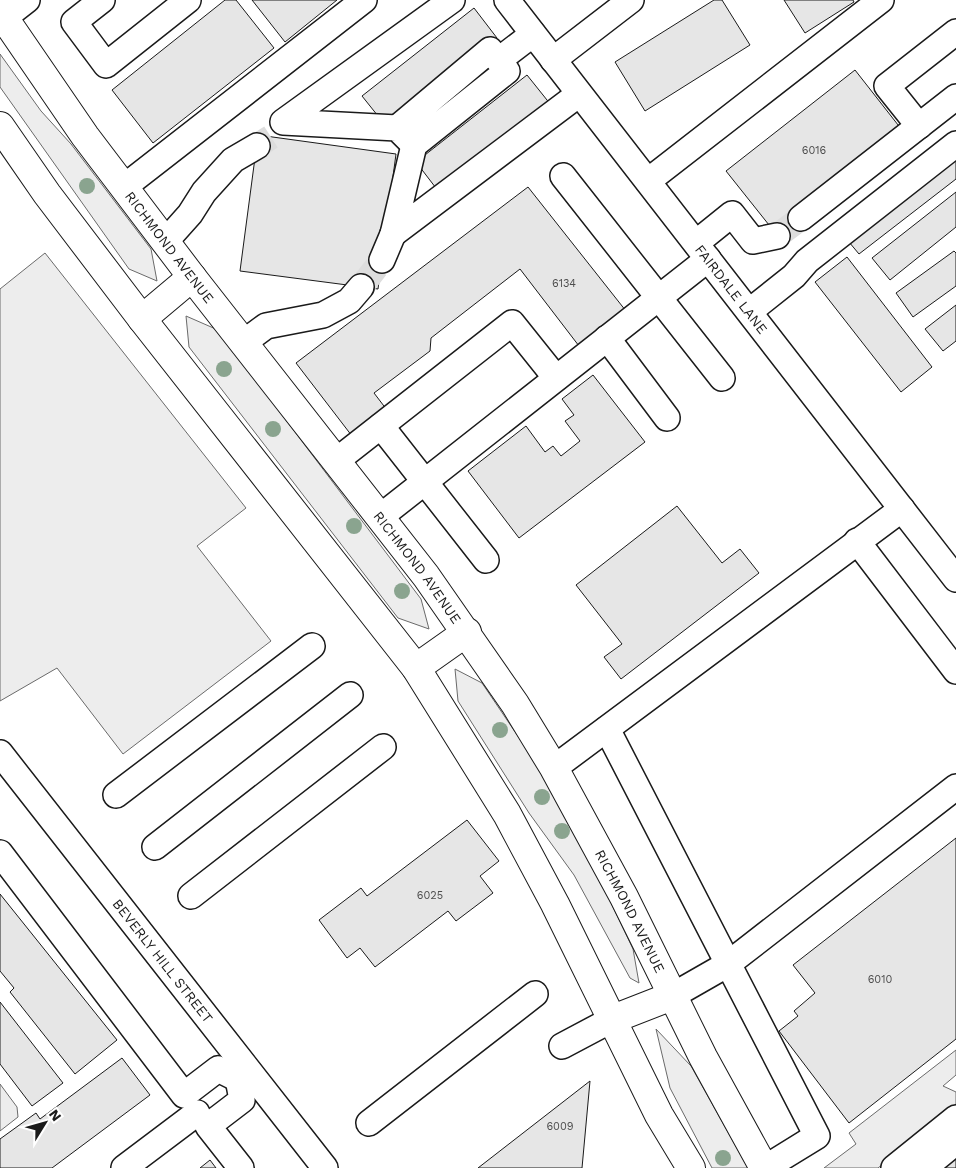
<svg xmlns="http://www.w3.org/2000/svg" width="956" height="1168" viewBox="0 0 956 1168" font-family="'Work Sans',sans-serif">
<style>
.built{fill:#ededed;stroke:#6a6a6a}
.building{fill:#e6e6e6;stroke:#1a1a1a}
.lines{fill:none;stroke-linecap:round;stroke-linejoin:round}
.minor-tunnel{stroke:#ddd;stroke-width:25;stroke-dasharray:25 12;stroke-linecap:butt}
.minor-casing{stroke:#1a1a1a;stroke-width:28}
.major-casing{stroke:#1a1a1a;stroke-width:30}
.minor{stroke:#fff;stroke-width:25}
.major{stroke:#fff;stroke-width:28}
.tree{fill:#8aa48f}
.labels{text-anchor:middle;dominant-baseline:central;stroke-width:4;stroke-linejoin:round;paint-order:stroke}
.number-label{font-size:11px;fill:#4d4d4d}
.street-label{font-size:14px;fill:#1a1a1a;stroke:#fff}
</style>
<rect width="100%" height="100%" fill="#fff"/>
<path class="built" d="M0 54 41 111 71 144 151 249 157 281 129 269 0 87Z
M45 253 246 508 197 546 271 641 123 754 57 668 0 701V289Z
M186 316 218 330 421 599 429 629 398 618 189 347Z
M455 669 482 683 530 754 584 846 633 949 639 983 630 978 574 875 529 813 458 701Z
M656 1029 691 1066 748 1168H712L670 1088Z
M956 1050V1075L943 1086 956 1092V1104L878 1168H824L856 1144 849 1133Z
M0 1084 17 1107 18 1117 0 1131Z"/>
<path class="building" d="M225 0H236L274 48 153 143 112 90Z
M252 0H337L285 42Z
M714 0H722L750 45 645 111 615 62Z
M784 0H853L854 2 805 33Z
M474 8 497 38 386 126 362 96Z
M855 70 902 130 773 230 726 171Z
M527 75 551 105 439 192 416 162Z
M258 135 396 154 378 289 240 271Z
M956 159V179L859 254 849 242Z
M528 187 626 311 579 346 520 269 431 338 430 351 374 393 387 410 352 436 296 363Z
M956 192V227L890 280 872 258Z
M796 212 805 224 782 242 773 230Z
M954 251 956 253V286L913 317 896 293Z
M847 257 932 367 901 392 815 282Z
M956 305V341L943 351 925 329Z
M593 375 645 442 519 538 468 471 526 426 545 452 553 446 561 456 580 441 565 421 574 415 562 399Z
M677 506 722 563 740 549 759 573 621 679 604 657 622 644 576 585Z
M467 820 499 861 480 876 493 893 456 921 448 911 375 967 360 948 347 958 319 920 361 888 367 896Z
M956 838V1039L849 1123 779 1031 798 1016 794 1011 815 993 793 965Z
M0 894 117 1040 75 1074 10 992 14 988 0 971Z
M0 1002 63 1083 32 1106 0 1064Z
M122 1058 150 1095 52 1168H0V1139L36 1113 40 1119Z
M590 1081 582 1168H478Z
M956 1153V1168H936Z
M210 1160 216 1168H200Z"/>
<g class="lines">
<path class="minor-tunnel" d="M257 146 271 137
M777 236 801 218
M361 287 382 260"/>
<defs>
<g id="minor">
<path d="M102 0 74 22 106 65 188 0"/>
<path id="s1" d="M507 0 956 579"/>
<path d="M4 18 27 0"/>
<path d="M499 60 533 34"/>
<path d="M553 60 631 0"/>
<path d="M919 126 887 86 956 32"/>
<path d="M397 128 490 50 507 71 414 145 393 234 579 94"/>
<path d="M410 141 397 128 283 122 452 0"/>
<path d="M563 176 722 378"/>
<path d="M648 181 881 0"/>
<path d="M124 187 364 0"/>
<path d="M801 218 956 97"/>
<path d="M165 242 190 214 204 192 233 160 257 146"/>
<path d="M696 243 732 214 753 241 777 236"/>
<path d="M382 260 393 234"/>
<path d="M750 311 794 276 807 261 956 144"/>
<path d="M607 338 667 418"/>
<path d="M243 343 266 326 323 315 349 301 361 287"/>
<path d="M381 426 486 560"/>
<path d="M336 461 512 323 556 378"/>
<path d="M380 517 708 259"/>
<path d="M857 541 956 671"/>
<path d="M607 729 817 1136 765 1168"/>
<path id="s2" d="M0 753 325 1168"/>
<path d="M554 768 902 509"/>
<path d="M116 795 312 646"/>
<path d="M155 847 350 695"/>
<path d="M0 853 184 1095 218 1069 238 1079"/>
<path d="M191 896 383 747"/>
<path d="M672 996 728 964 956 787"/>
<path d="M562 1046 613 1019"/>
<path d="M238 1079 242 1100 208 1126 241 1168"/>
<path d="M369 1123 535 994"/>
<path d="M124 1168 197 1113"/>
<path d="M894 1168 956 1118"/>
<path d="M924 1168 956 1142"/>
</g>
<g id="major">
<path id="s3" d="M0 12 85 136 192 277 426 576 515 704 554 768 624 897 703 1057 764 1168"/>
<path d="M0 126 47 194 142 319 416 668 507 814 555 904 659 1115 691 1168"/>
<path d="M142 319 192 277"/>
<path d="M416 668 467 632"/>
<path d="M613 1019 672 996"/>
</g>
</defs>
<use href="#minor" class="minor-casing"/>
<use href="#major" class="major-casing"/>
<use href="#minor" class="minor"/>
<use href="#major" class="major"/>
</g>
<g class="tree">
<circle cx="87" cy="186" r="8"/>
<circle cx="224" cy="369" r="8"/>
<circle cx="273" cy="429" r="8"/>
<circle cx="354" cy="526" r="8"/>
<circle cx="402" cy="591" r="8"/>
<circle cx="500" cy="730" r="8"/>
<circle cx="542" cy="797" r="8"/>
<circle cx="562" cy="831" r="8"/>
<circle cx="723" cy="1158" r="8"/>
</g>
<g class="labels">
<g class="number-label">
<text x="814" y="150">6016</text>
<text x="564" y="283">6134</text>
<text x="430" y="895">6025</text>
<text x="880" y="979">6010</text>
<text x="560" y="1126">6009</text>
</g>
<g class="street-label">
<text stroke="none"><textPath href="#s3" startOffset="290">RICHMOND AVENUE</textPath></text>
<text stroke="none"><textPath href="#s1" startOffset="366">FAIRDALE LANE</textPath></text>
<text stroke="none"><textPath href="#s3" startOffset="695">RICHMOND AVENUE</textPath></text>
<text stroke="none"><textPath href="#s3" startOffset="1100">RICHMOND AVENUE</textPath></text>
<text stroke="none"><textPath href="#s2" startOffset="264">BEVERLY HILL STREET</textPath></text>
</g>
</g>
<g transform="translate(45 1123) rotate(53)" stroke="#ffffff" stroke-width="4" paint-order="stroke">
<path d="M0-4L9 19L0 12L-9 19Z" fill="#1a1a1a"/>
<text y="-8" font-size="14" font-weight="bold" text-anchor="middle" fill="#1a1a1a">N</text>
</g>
</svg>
